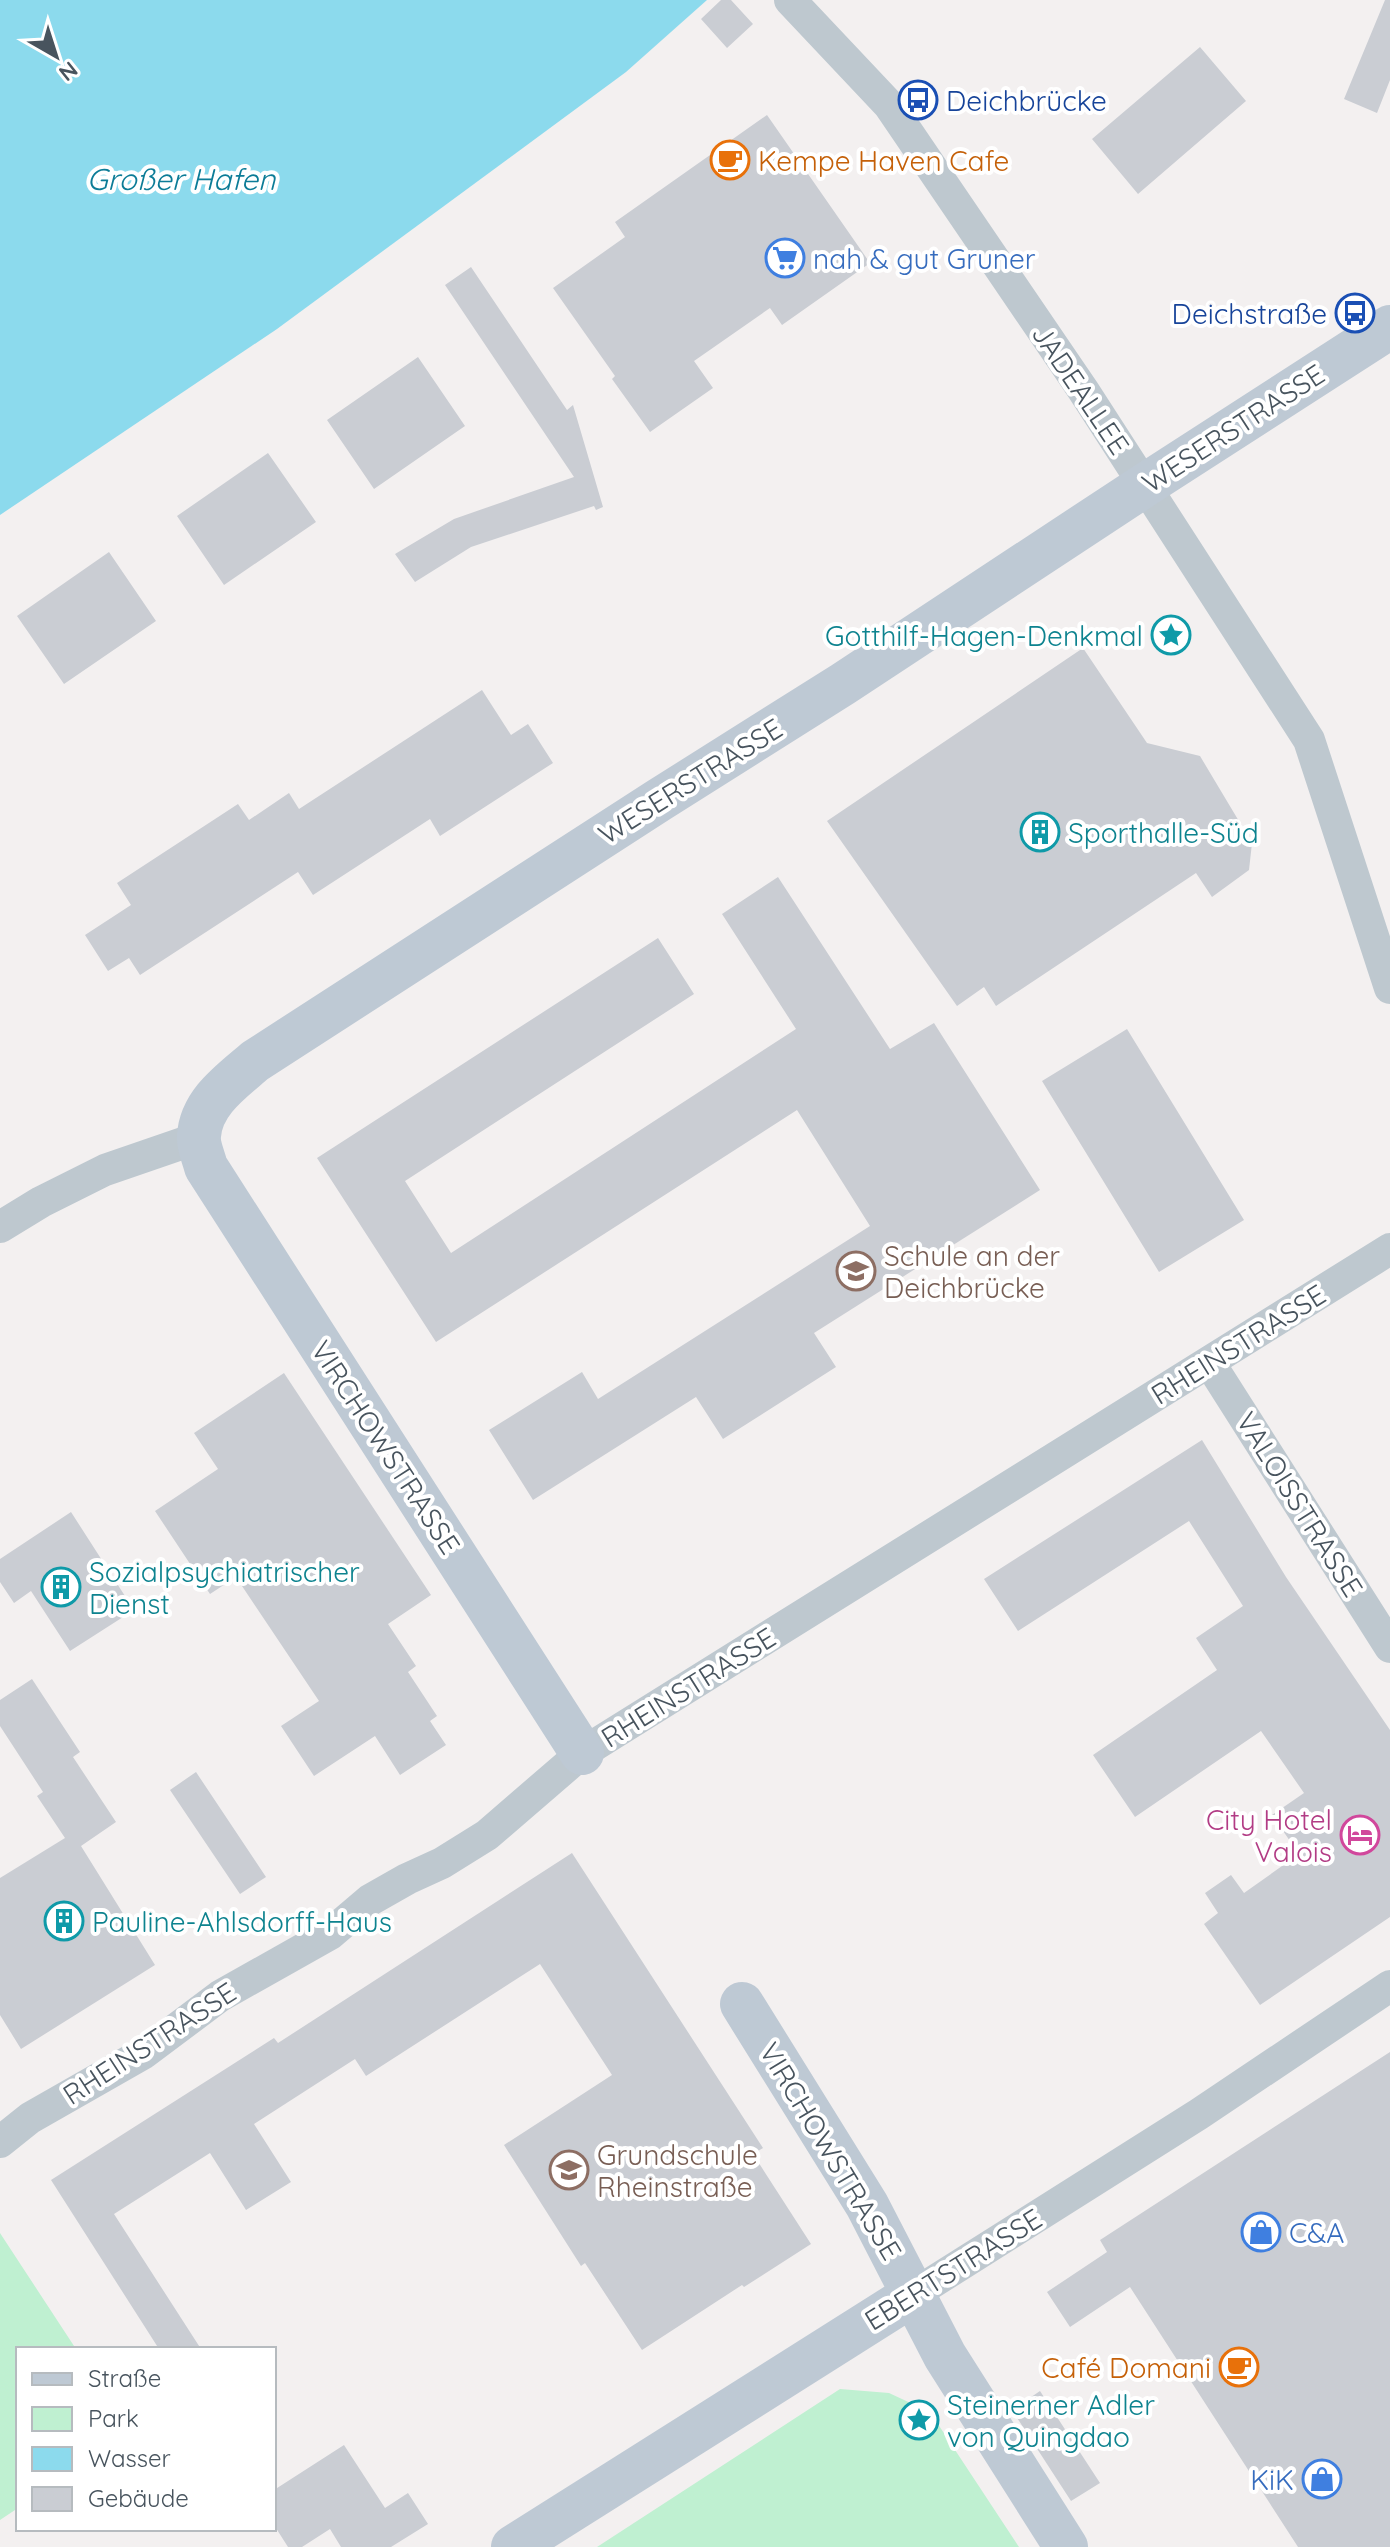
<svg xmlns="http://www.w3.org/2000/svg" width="1390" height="2547" viewBox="0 0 1390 2547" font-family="Quicksand,sans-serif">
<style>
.green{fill:#bff0d1}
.water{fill:#8cdaed}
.building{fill:#cacdd3}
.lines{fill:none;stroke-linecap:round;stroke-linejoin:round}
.street{stroke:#bec8cf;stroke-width:32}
.secondary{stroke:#bec9d4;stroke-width:44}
.labels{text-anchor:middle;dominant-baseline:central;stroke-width:8;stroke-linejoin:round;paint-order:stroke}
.transit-label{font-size:28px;fill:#164399;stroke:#fff;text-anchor:start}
.food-label{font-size:28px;fill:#c56008;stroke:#fff;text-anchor:start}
.shop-label{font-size:28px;fill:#366cbe;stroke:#fff;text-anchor:start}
.street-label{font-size:28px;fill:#48545e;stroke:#fff}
.culture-label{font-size:28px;fill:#0d838f;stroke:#fff;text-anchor:start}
.education-label{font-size:28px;fill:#785e54;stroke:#fff;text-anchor:start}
.hotel-label{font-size:28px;fill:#b23c85;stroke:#fff;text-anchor:end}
.water-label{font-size:30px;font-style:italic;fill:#0c7c97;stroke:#fff}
</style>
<rect width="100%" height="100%" fill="#f3f0f0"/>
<path class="green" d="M0 2233 76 2349H18V2508L0 2520Z
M840 2389 889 2393 930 2412 1019 2547H597Z"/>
<path class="water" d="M0 0H707L626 72 277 329 0 515Z"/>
<path class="building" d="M721 0H731L753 24 727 48 701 19Z
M1385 0H1390V80L1377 113 1344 99Z
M1200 47 1246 101 1138 194 1092 139Z
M767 115 870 263 782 325 770 308 694 361 713 388 650 432 612 379 615 376 553 288 625 237 615 222Z
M471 267 567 410 573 405 603 507 596 510 594 506 471 547 415 582 395 554 454 519 574 477 445 285Z
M418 357 465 426 374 489 327 420Z
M268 453 316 522 224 585 177 516Z
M109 552 156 621 64 684 17 616Z
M1083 648 1147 743 1200 756 1252 843 1249 870 1212 897 1196 873 996 1006 984 987 957 1006 827 821Z
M482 690 511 735 528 724 553 763 440 836 430 819 313 895 298 872 140 975 129 958 108 971 85 935 131 905 117 883 238 804 249 820 289 793 299 809Z
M778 877 890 1049 934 1023 1040 1190 814 1333 836 1367 723 1439 696 1397 533 1500 489 1430 582 1372 598 1399 870 1226 797 1110 436 1342 317 1158 658 938 694 994 405 1181 451 1253 796 1029 722 914Z
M1127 1029 1244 1220 1159 1272 1042 1081Z
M284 1373 431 1595 388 1624 416 1666 408 1672 437 1716 430 1721 446 1745 400 1775 375 1736 314 1776 281 1726 319 1701 236 1577 210 1594 155 1511 218 1469 194 1433Z
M1202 1440 1286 1577 1390 1730V1917L1260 2005 1204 1924 1218 1913 1205 1893 1231 1875 1244 1893 1299 1854 1272 1815 1304 1793 1261 1731 1135 1817 1093 1755 1217 1670 1196 1638 1243 1606 1189 1521 1018 1631 984 1579Z
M71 1512 134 1610 70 1651 31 1591 14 1603 0 1582V1559Z
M32 1679 80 1752 73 1757 116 1822 81 1846 155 1965 21 2049 0 2015V1878L65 1838 37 1796 43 1792 0 1726V1700Z
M196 1772 266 1877 240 1894 170 1790Z
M572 1853 763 2148 753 2154 811 2244 744 2287 742 2285 642 2350 585 2263 581 2266 504 2145 612 2075 540 1964 366 2076 355 2059 254 2124 291 2182 246 2210 210 2153 114 2214 201 2349H159L51 2180 274 2038 278 2043Z
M1390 2052V2547H1298L1130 2287 1070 2327 1047 2292 1107 2252 1100 2240Z
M1040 2391 1100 2483 1071 2501 1012 2410Z
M344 2445 385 2508 408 2493 428 2524 391 2547H341L330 2529 302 2547H288L274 2525V2490Z"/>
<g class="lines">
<path class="street" d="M790 0 889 105 1083 390 1309 740 1390 988
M0 1227 41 1202 105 1170 198 1138
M1209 1362 1390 1647
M0 2142 30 2118 144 2053 220 1996 330 1934 370 1900 407 1879 442 1863 487 1835 582 1753 1390 1249
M914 2294 1199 2114 1390 1986"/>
<path class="secondary" d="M582 1753 206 1167C204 1158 198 1146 199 1136 201 1102 232 1081 255 1061L659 800 843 684 1145 485 1390 327
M742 2004 867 2205 945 2356 1066 2547
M513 2547 914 2294"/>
</g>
<defs>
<symbol id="bus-ring" viewBox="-11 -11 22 22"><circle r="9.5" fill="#fff" stroke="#1a4fb4" stroke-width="1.5"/><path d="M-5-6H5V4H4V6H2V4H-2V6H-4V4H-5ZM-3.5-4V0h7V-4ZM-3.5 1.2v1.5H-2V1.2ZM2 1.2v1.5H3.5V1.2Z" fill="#1a4fb4"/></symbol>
<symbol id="cafe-ring" viewBox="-11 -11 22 22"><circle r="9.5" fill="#fff" stroke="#e8710a" stroke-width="1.5"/><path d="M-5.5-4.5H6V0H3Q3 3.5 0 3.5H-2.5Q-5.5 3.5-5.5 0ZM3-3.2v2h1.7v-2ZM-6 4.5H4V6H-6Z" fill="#e8710a"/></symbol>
<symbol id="supermarket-ring" viewBox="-11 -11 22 22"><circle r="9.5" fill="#fff" stroke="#3f7fe0" stroke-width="1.5"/><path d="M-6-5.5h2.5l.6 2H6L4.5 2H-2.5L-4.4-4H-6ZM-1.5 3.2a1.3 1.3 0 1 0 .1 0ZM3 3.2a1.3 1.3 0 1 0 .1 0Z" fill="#3f7fe0"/></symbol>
<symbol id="sight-ring" viewBox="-11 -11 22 22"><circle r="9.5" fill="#fff" stroke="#0f9aa8" stroke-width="1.5"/><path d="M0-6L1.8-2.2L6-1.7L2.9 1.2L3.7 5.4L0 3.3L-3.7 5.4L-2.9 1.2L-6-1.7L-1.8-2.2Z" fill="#0f9aa8"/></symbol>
<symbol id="building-ring" viewBox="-11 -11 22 22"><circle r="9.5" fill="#fff" stroke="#0f9aa8" stroke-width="1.5"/><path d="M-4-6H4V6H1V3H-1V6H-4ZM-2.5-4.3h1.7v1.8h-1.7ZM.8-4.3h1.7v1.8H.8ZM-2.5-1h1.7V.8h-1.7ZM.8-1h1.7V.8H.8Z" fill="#0f9aa8"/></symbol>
<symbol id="school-ring" viewBox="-11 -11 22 22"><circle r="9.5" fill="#fff" stroke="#8d6e63" stroke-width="1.5"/><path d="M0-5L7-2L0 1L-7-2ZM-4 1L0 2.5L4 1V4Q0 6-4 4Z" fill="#8d6e63"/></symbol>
<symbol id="hotel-ring" viewBox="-11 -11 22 22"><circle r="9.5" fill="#fff" stroke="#d1479c" stroke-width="1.5"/><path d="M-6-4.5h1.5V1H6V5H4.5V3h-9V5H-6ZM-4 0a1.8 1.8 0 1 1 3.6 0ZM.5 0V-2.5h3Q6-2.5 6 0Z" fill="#d1479c"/></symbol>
<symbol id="shop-ring" viewBox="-11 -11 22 22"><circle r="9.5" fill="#fff" stroke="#3f7fe0" stroke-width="1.5"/><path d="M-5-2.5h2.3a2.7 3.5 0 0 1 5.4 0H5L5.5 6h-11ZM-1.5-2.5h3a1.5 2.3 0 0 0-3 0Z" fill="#3f7fe0"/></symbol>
</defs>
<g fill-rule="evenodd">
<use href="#bus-ring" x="896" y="78" width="44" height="44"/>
<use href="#cafe-ring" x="708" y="138" width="44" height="44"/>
<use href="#supermarket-ring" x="763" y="236" width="44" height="44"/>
<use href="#bus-ring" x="1333" y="291" width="44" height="44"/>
<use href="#sight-ring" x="1149" y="613" width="44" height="44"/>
<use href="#building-ring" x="1018" y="810" width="44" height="44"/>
<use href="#school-ring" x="834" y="1249" width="44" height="44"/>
<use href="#building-ring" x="39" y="1565" width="44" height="44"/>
<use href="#hotel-ring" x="1338" y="1813" width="44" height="44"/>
<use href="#building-ring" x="42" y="1899" width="44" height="44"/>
<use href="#school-ring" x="547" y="2148" width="44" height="44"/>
<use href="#shop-ring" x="1239" y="2210" width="44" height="44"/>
<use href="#cafe-ring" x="1217" y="2345" width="44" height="44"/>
<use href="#sight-ring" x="897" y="2398" width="44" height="44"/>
<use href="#shop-ring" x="1300" y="2457" width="44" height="44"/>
</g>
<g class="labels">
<g class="transit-label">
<text x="946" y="100">Deichbrücke</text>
<text x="1327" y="313" text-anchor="end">Deichstraße</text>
</g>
<g class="food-label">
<text x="758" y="160">Kempe Haven Cafe</text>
<text x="1211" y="2367" text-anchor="end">Café Domani</text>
</g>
<g class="shop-label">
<text x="813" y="258">nah &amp; gut Gruner</text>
<text x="1289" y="2232">C&amp;A</text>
<text x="1294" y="2479" text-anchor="end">KiK</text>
</g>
<g class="street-label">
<text transform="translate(1081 389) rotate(56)">JADEALLEE</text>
<text transform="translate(1233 428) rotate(-33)">WESERSTRASSE</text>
<text transform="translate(690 781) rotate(-32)">WESERSTRASSE</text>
<text transform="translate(1238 1344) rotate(-32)">RHEINSTRASSE</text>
<text transform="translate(386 1447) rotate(57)">VIRCHOWSTRASSE</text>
<text transform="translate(1300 1504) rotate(58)">VALOISSTRASSE</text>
<text transform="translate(688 1687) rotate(-32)">RHEINSTRASSE</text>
<text transform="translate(149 2043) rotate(-33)">RHEINSTRASSE</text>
<text transform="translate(831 2151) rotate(59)">VIRCHOWSTRASSE</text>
<text transform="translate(953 2269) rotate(-32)">EBERTSTRASSE</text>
</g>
<g class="culture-label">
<text x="1143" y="635" text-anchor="end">Gotthilf-Hagen-Denkmal</text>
<text x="1068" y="832">Sporthalle-Süd</text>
<text x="89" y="1571">Sozialpsychiatrischer<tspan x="89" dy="32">Dienst</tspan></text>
<text x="92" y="1921">Pauline-Ahlsdorff-Haus</text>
<text x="947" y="2404">Steinerner Adler<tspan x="947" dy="32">von Quingdao</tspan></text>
</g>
<g class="education-label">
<text x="884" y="1255">Schule an der<tspan x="884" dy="32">Deichbrücke</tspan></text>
<text x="597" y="2154">Grundschule<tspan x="597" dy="32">Rheinstraße</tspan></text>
</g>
<g class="hotel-label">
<text x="1332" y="1819">City Hotel<tspan x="1332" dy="32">Valois</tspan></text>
</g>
<g class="water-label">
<text x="181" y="179">Großer Hafen</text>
</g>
</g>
<rect x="16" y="2347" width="260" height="184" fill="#ffffff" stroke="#b6bbbf" stroke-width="2"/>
<rect x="32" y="2373" width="40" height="12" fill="#bec9d4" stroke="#b6bbbf" stroke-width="2"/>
<text x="88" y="2387" font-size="24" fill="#48545e">Straße</text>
<rect x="32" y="2407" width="40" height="24" fill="#bff0d1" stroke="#b6bbbf" stroke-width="2"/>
<text x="88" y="2427" font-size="24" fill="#48545e">Park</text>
<rect x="32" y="2447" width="40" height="24" fill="#8cdaed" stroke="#b6bbbf" stroke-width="2"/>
<text x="88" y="2467" font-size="24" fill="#48545e">Wasser</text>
<rect x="32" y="2487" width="40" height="24" fill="#cacdd3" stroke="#b6bbbf" stroke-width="2"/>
<text x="88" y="2507" font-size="24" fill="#48545e">Gebäude</text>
<g transform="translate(56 56) rotate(141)" stroke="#ffffff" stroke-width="6" paint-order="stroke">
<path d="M0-6L14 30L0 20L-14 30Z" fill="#48545e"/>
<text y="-12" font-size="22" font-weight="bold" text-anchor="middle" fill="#48545e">N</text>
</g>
</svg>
